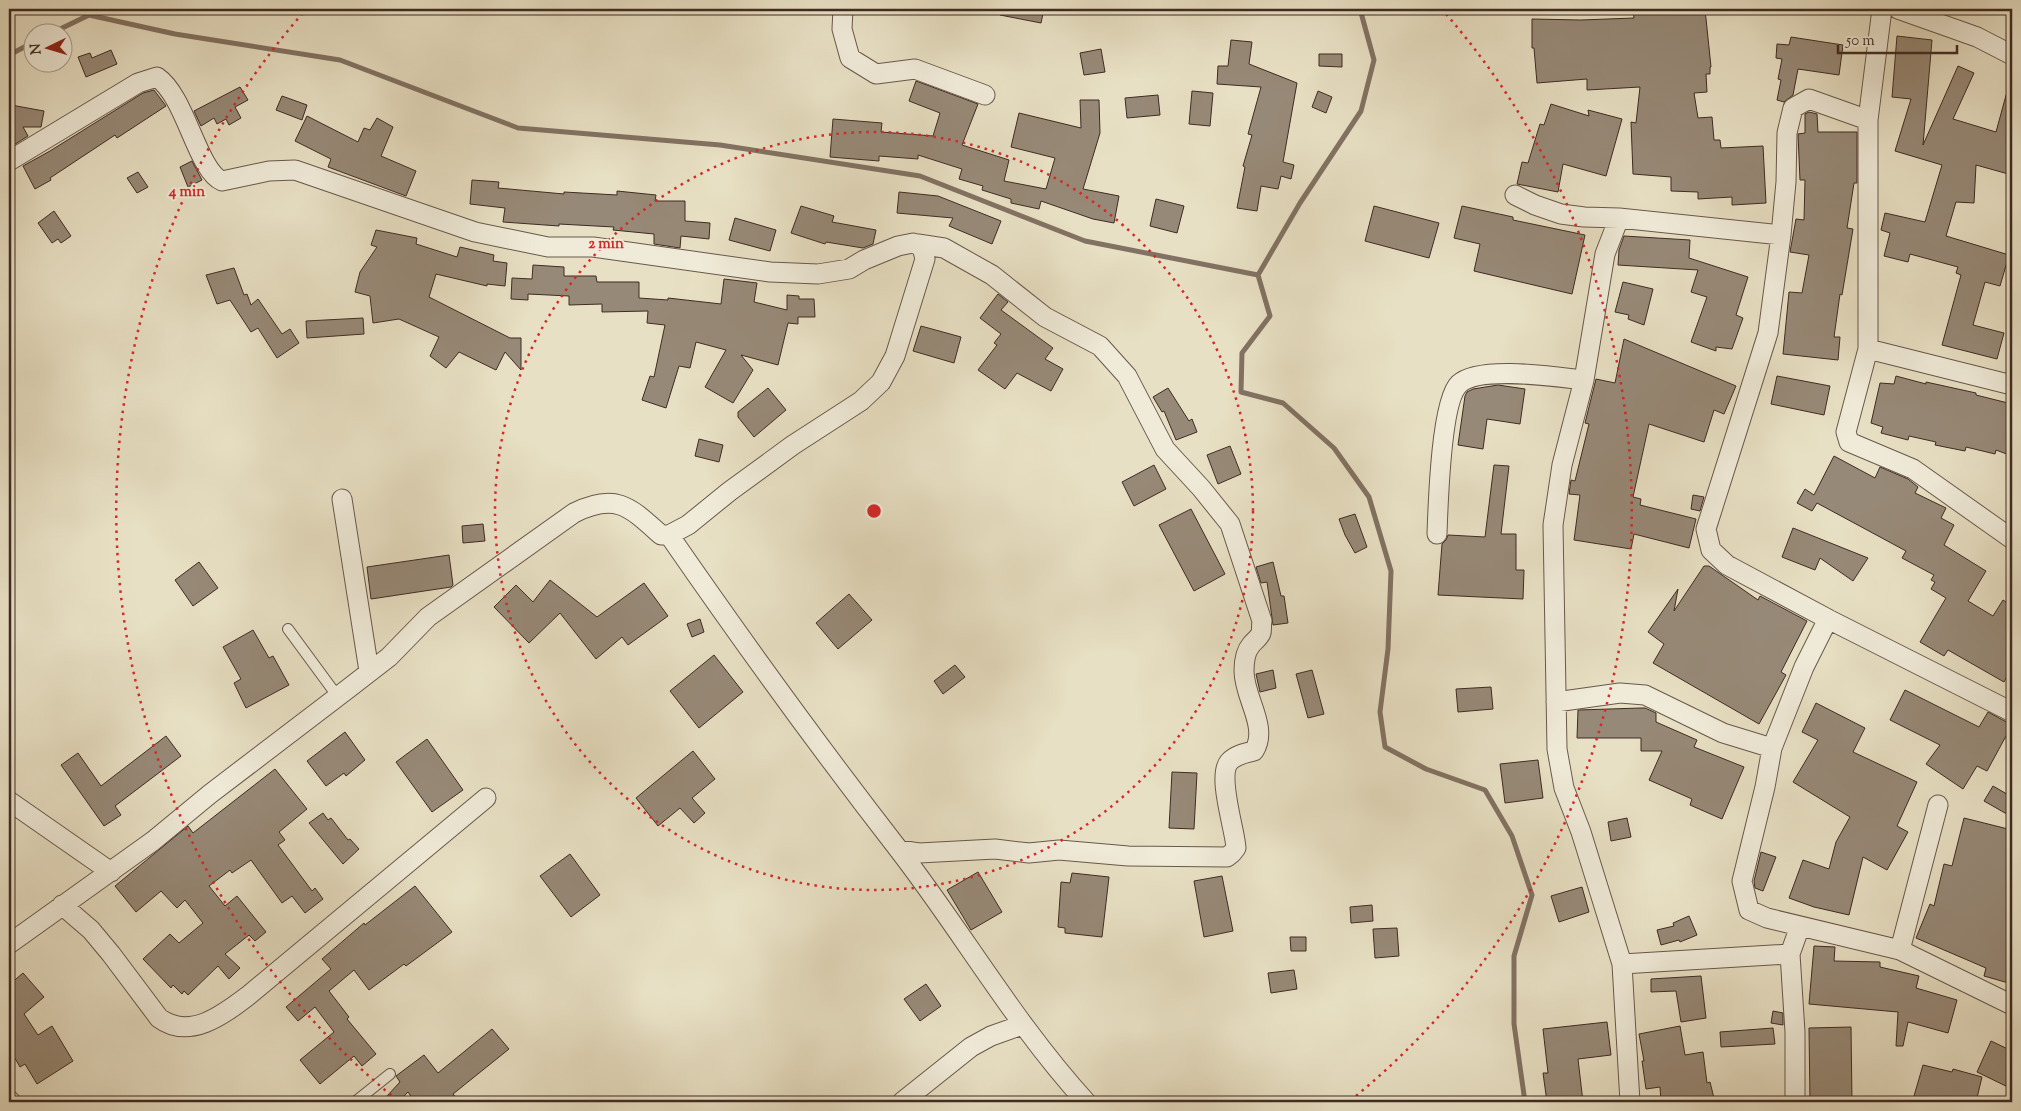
<svg xmlns="http://www.w3.org/2000/svg" width="2021" height="1111" viewBox="0 0 2021 1111" font-family="'Sorts Mill Goudy',serif">
<style>
.lines{fill:none;stroke-linecap:round;stroke-linejoin:round}
.stream{stroke:#827263;stroke-width:5}
.building{fill:#978977;stroke:#3f2b23}
.service-casing{stroke:#69584b;stroke-width:12}
.minor-casing{stroke:#69584b;stroke-width:21}
.service{stroke:#f0ebd9;stroke-width:10}
.minor{stroke:#f0ebd9;stroke-width:19}
.ring{fill:none;stroke:#d62828;stroke-width:2.5;stroke-dasharray:2.5 5}
.centre{fill:#d62828;stroke:#f0ebd9;stroke-width:2.5}
.ring-label{font-size:15px;text-anchor:middle;font-weight:bold;fill:#d62828;stroke:#f0ebd9;stroke-width:4;stroke-linejoin:round;paint-order:stroke}
</style>
<rect width="100%" height="100%" fill="#e8e0c4"/>
<filter id="stains"><feTurbulence type="fractalNoise" baseFrequency=".004" numOctaves="4"/><feColorMatrix values="0 0 0 0 .2 0 0 0 0 .09 0 0 0 0 .02 0 0 0 .5 -.17"/></filter>
<radialGradient id="worn" r=".72"><stop offset=".6" stop-color="#630" stop-opacity="0"/><stop offset="1" stop-color="#630" stop-opacity=".3"/></radialGradient>
<g class="lines">
<path class="stream" d="M1360 9 1374 60 1361 111 1300 203 1258 275 1270 316 1242 353 1241 392 1283 403 1334 448 1369 497 1391 571 1388 649 1380 712 1385 747 1426 769 1485 790 1512 836 1532 895 1514 956V1024L1525 1102
M54 32 89 15 175 34 340 60 518 128 720 145 920 176 1085 241 1258 275
M9 55 32 43"/>
</g>
<path class="building" d="M1001 9H1044L1041 23 1000 15Z
M1633 9H1705L1711 67H1710V74H1706L1707 92 1694 93 1698 118 1712 117 1714 140H1720L1721 148 1763 146 1766 203 1732 205V197L1698 199V192L1671 191V177L1633 174 1631 122 1636 123 1640 87 1587 90V79L1537 83 1534 48H1532V19L1581 20 1634 18Z
M1897 36 1932 40 1923 145 1958 66 1974 73 1953 119 1996 132 2008 88 2012 89V175L1976 165 1974 203 1956 202 1946 236 2009 255 2000 286 1985 282 1973 325 2004 333 1997 359 1942 345 1961 275 1956 273 1958 267 1910 254 1908 262 1884 256 1890 233 1881 230 1885 213 1925 222 1942 165 1895 151 1911 99 1892 97Z
M1791 37 1843 45 1839 75 1798 69 1793 95 1784 102 1777 100 1781 80 1778 79 1782 59 1776 58 1777 44 1789 45Z
M1231 40 1252 42 1249 64 1297 83 1283 162 1294 165 1291 179 1281 176 1278 189 1261 186 1257 211 1237 208 1245 167 1243 166 1252 135 1248 134 1261 87 1217 84 1218 66H1228Z
M1101 49 1105 72 1084 75 1080 53Z
M111 50 117 64 86 77 78 57 90 53 92 58Z
M1319 54H1342V67L1319 66Z
M916 81 978 104 962 145 1009 160 1004 181 1046 189 1055 158 1011 147 1019 113 1081 128 1080 100H1099L1100 133 1083 189 1119 196 1114 223 1093 219 1041 201 1039 209 1011 203V199L982 190 983 186 959 179 962 169 918 155V159L879 156V161L830 157 833 119 882 123 881 132 933 136 940 113 909 101Z
M240 87 248 100 235 107 241 118 229 125 226 119 217 124 214 118 201 126 194 111Z
M154 90 166 106 117 138 115 135 50 178 51 180 35 189 23 166 50 151 143 93Z
M1192 91 1213 93 1210 126 1189 124Z
M1318 91 1332 97 1326 113 1312 107Z
M1158 95 1160 115 1127 118 1125 98Z
M282 96 307 105 302 120 276 110Z
M9 100 11 105 44 111 41 127H23L28 136 9 148Z
M1551 104 1589 116 1588 110 1622 119 1606 176 1563 164 1558 192 1517 184 1522 162 1528 163 1540 124 1544 125Z
M1809 112 1817 114 1818 132H1857V183H1854L1847 228 1853 229 1842 295 1840 294 1834 337H1840L1838 360 1783 354 1789 292 1802 293 1809 255 1790 252 1796 219 1804 220 1805 180H1800L1798 134 1805 133V114Z
M307 116 358 142 364 128 370 130 377 118 393 127 381 156 416 171 406 196 328 167 331 159 295 141Z
M192 161 202 180 188 187 180 167Z
M138 172 148 187 137 193 127 178Z
M472 180 499 182 498 188 564 194V192L617 195V191L656 195 655 201H685V221L710 223 709 239 681 236 680 248 654 244V234L613 230 614 227 559 224V226L503 222 505 208 470 204Z
M899 192 938 196 1001 221 992 244 949 226 953 218 897 213Z
M1156 199 1184 206 1177 233 1150 226Z
M801 206 834 216 832 222 876 230 873 244 863 248 826 242 825 244 791 233Z
M1374 206 1439 223 1429 258 1365 241Z
M1462 206 1513 217V220L1585 235 1572 294 1474 271 1480 244 1454 238Z
M54 211 71 236 61 243 58 239 52 243 38 223Z
M735 218 776 230 770 251 729 240Z
M376 230 417 238 416 244 457 257 460 247 494 255 493 261 507 263 505 286 487 284V286L436 274 429 297 510 338H521V370L505 352 496 370 459 352 446 368 430 356 439 337 399 319 373 323 370 296 355 292 360 272 377 247 371 245Z
M1624 236 1690 240 1689 258 1748 277 1736 315 1743 318 1732 349 1716 347V351L1691 342 1707 297 1691 292 1698 270 1618 265 1619 250Z
M533 265 564 267V276H596L597 282H639V298L668 300V298L721 304 724 279 757 283 754 302 787 310V295L799 296V299H814L815 317H798V324L788 323 778 365 741 355 753 370 733 403 705 387 726 350 696 342 690 368 679 366 666 408 642 400 650 376 654 377 665 325 647 323 648 311 602 312V304L569 305V296L528 294V300L511 299 512 278 532 279Z
M234 268 244 295 247 294 251 305 258 299 282 334 290 329 299 343 277 358 258 328 251 332 230 300 217 304 206 275Z
M1623 282 1653 289 1644 325 1628 319 1629 315 1615 312Z
M998 294 1008 302 1001 310 1053 348 1045 359 1063 369 1051 391 1017 373 1005 389 978 370 997 345 994 343 1001 334 980 318Z
M363 318 364 334 307 338 306 321Z
M921 326 961 337 954 363 913 351Z
M1624 339 1736 386 1724 414 1714 410 1704 442 1649 424 1633 497 1641 499 1640 505 1696 519 1689 548 1634 534 1631 549 1574 540 1580 495 1569 494 1571 480 1575 481 1589 424 1585 423 1596 379 1615 383Z
M1777 376 1830 386 1824 415 1771 404Z
M1896 376 1926 384V382L1976 393V395L2012 404V456L1996 450 1995 454 1966 447 1965 451 1935 445 1936 442 1909 436 1908 440 1881 433 1883 427 1871 423 1880 383 1894 384Z
M1498 385 1525 389 1520 424 1487 419 1483 449 1458 445 1465 396 1467 392 1473 389Z
M768 388 786 410 754 437 738 417V412Z
M1168 388 1189 421 1192 419 1197 432 1176 440 1164 411 1162 412 1153 397Z
M699 439 723 445 719 462 695 456Z
M1230 446 1241 474 1218 484 1207 455Z
M1834 456 1875 478 1880 467 1908 479 1918 487 1915 493 1946 508 1941 518 1954 525 1944 545 1986 571 1968 601 1993 616 2003 600 2012 606V667L2004 682 1948 650 1944 656 1920 642 1946 598 1931 589 1935 582 1931 580 1934 575 1902 558 1906 551 1817 503 1812 511 1797 503 1805 489 1814 495Z
M1154 465 1166 489 1134 506 1122 482Z
M1494 465 1509 466 1501 534H1516V570H1524L1523 599 1438 595 1442 544 1446 540 1448 535 1485 537Z
M1693 495 1704 497 1700 511 1691 509Z
M1191 509 1225 574 1194 591 1159 525Z
M1355 514 1367 547 1355 553 1345 535 1339 519Z
M483 524 485 541 463 543 462 526Z
M1793 528 1868 558 1853 581 1820 558 1815 570 1782 557Z
M449 555 453 585 451 587 371 599 367 567Z
M199 562 218 588 193 606 175 580Z
M1273 562 1281 596H1284L1288 623 1273 625 1267 582 1261 583 1256 567Z
M1704 566H1709L1758 600 1760 596 1807 621 1781 672 1786 675 1759 724 1653 663 1664 644 1648 632 1678 589 1674 611Z
M550 580 597 617 644 583 668 616 628 645 622 637 596 659 560 613 529 643 494 607 516 585 533 602Z
M849 594 872 620 838 649 816 623Z
M700 619 704 632 692 637 687 624Z
M253 630 269 658 273 656 289 685 246 708 234 683 241 679 223 647Z
M714 655 743 692 699 728 670 691Z
M955 665 965 677 943 694 934 681Z
M1273 670 1276 688 1260 692 1256 674Z
M1312 670 1324 714 1308 718 1296 674Z
M1491 687 1493 709 1458 712 1456 689Z
M1905 690 1979 727 1988 712 2012 725 1987 771 1977 766 1963 789 1926 764 1940 745 1890 720Z
M1816 703 1865 728 1853 752 1917 782 1897 826 1908 832 1887 870 1863 857 1849 915 1814 907 1789 898 1803 860 1829 869 1836 842 1850 817 1793 782 1818 740 1802 732Z
M1641 708H1645L1656 713V722L1697 740 1694 747 1744 767 1722 819 1690 805 1692 799 1649 780 1662 751H1641V738H1577L1578 710Z
M345 732 365 760 346 776 344 773 326 786 307 761Z
M166 736 181 756 115 806 121 815 104 826 61 765 78 753 101 786Z
M427 739 463 790 432 812 396 762Z
M693 751 715 779 692 798 705 813 694 823 680 808 658 826 636 798Z
M1538 760 1543 798 1505 803 1500 764Z
M275 769 307 809 279 832 285 840 278 845 312 891 315 888 323 899 305 913 292 896 282 903 251 860 232 873 230 870 209 886 225 906 237 896 266 932 255 941 249 935 225 954 240 968 229 979 218 966 188 995 184 991 182 994 173 985 171 988 143 959 170 934 179 943 203 923 185 900 177 908 161 891 136 912 115 886 188 826 193 833Z
M1172 772 1197 773 1194 829 1169 828Z
M1993 786 2012 797V817L1984 801Z
M323 813 328 820 331 818 348 840 350 839 359 849 343 864 309 823Z
M1627 818 1631 837 1611 841 1608 822Z
M1964 818 2012 830V984L1984 976 1986 968 1916 938 1930 904 1934 906 1944 864 1952 866Z
M1761 852 1776 857 1763 891 1755 888 1754 881Z
M570 854 600 895 571 917 540 876Z
M978 872 1002 912 971 930 947 890Z
M1072 873 1109 877 1102 937 1065 933V928L1058 927 1061 882 1070 883Z
M1222 876 1233 931 1204 937 1194 881Z
M415 886 452 932 406 966 404 964 369 990 354 970 329 991 349 1017 347 1019 376 1054 362 1066 354 1056 320 1084 300 1060 334 1032 315 1007 298 1021 286 1007 331 969 322 959 364 923 365 925Z
M1582 887 1589 912 1559 922 1551 896Z
M1372 905 1373 921 1351 923 1350 907Z
M1689 916 1697 935 1680 942 1679 940 1661 945 1657 930 1674 926 1673 923Z
M1397 928 1399 956 1375 958 1373 929Z
M1290 937H1306V951H1291Z
M1814 946 1835 947 1834 961 1880 962V967L1919 976 1916 988 1957 1000 1948 1033 1908 1022 1903 1046H1896L1898 1012 1809 1004Z
M1294 970 1297 989 1271 993 1268 973Z
M23 973 44 997 24 1014 38 1035 52 1026 73 1061 37 1084 25 1064 20 1067 9 1048V985Z
M1701 976 1706 1018 1681 1022 1676 991 1651 992V979Z
M926 984 941 1006 920 1021 904 999Z
M1773 1011 1783 1013V1025L1771 1023Z
M1607 1022 1611 1055 1578 1059 1583 1102H1547L1543 1073H1548L1543 1029Z
M1680 1026 1685 1055 1703 1052 1707 1083 1710 1082 1715 1102H1661L1660 1087 1646 1089 1642 1061H1644L1639 1034Z
M1851 1027 1852 1102H1810L1809 1028Z
M1773 1028 1775 1044 1721 1047 1720 1032Z
M492 1029 509 1049 453 1094 460 1102H415L408 1092 398 1102H394L387 1096 400 1082 396 1076 424 1055 438 1073Z
M1991 1041 2012 1051V1089L1977 1072Z
M1923 1065 1952 1072 1953 1069 1982 1077 1976 1102H1938L1914 1096Z"/>
<g class="lines">
<defs>
<path id="service" d="M288 629 338 697
M355 1102 390 1074"/>
<path id="minor" d="M843 9 842 29 850 58 876 74 915 69 985 95
M1882 9 1868 120V349L1846 432 1849 442 1913 469 2012 539
M1898 9 1977 37 2012 55
M1868 120 1809 99 1793 108 1787 133 1786 182 1781 235 1768 333 1706 529 1711 550 1727 565 1828 619 2012 712
M9 161 138 83 157 77C186 97 197 170 222 181L269 171 295 170 475 232 548 247H593L770 272 818 274 849 269 864 260 898 246 913 243 922 247 925 259 895 356 881 382 861 401 793 445 730 491 688 525 669 535
M1515 195 1535 205 1561 214 1584 217 1619 218 1781 235
M1619 218 1605 254 1584 380 1562 465 1553 525 1557 749 1564 788 1581 832 1622 964
M1868 349 2012 385
M342 499 369 671
M1437 534C1438 506 1441 401 1459 384 1479 365 1557 377 1584 380
M1828 619 1804 667 1772 748 1765 787 1742 881 1749 910 1767 918 1900 950 2012 1005
M1556 702 1620 693 1645 695 1723 733 1772 748
M9 801 111 872
M899 850 919 853 995 849 1029 853 1059 850 1128 856 1227 857 1232 853 1236 848C1235 829 1217 777 1229 762 1235 755 1245 753 1254 751 1269 727 1244 698 1244 671 1244 662 1245 652 1251 645 1254 641 1259 638 1261 633 1262 630 1261 625 1262 621L1230 524 1201 488 1165 449 1127 376 1100 346 1045 317 992 275 944 248 918 244
M62 905 91 930 111 954 159 1018C190 1041 224 1014 249 995L486 798
M9 944 153 841 210 794 349 688 389 657 428 617 574 513C616 492 630 507 661 535H669C743 642 819 747 899 850 963 933 1015 1024 1086 1102
M1900 950 1938 805
M9 1100 11 1102
M902 1102 971 1047 991 1036 1022 1025
M1630 1102 1622 964 1790 954
M1795 1102V1032L1790 954 1800 926"/>
</defs>
<use href="#service" class="service-casing"/>
<use href="#minor" class="minor-casing"/>
<use href="#service" class="service"/>
<use href="#minor" class="minor"/>
</g>
<g class="ring">
<circle cx="874" cy="511" r="379"/>
<path d="M397 1100A758 758 0 0 1 302 14M1446 14A758 758 0 0 1 1351 1100"/>
</g>
<circle cx="874" cy="511" r="8" class="centre"/>
<g class="ring-label">
<text x="187" y="196">4 min</text>
<text x="606" y="248">2 min</text>
</g>
<rect width="2021" height="1111" fill="none" stroke="#e8e0c4" stroke-width="30"/>
<rect x="10" y="10" width="2001" height="1091" fill="none" stroke="#3f2b23" stroke-width="2.5"/>
<rect x="15" y="15" width="1991" height="1081" fill="none" stroke="#3f2b23"/>
<g transform="translate(48 48) rotate(265)"><circle r="24" fill="#f0ebd9" stroke="#a99e90"/>
<path d="M0-4L9 19L0 12L-9 19Z" fill="#8f2418"/>
<text y="-8" font-size="14" font-weight="bold" text-anchor="middle" fill="#3f2b23">N</text>
</g>
<path d="M1838 45v8h119v-8" fill="none" stroke="#3f2b23" stroke-width="2.5"/>
<text x="1846" y="45" font-size="15" fill="#3f2b23" stroke="#f0ebd9" stroke-width="4" paint-order="stroke">50 m</text>
<rect width="100%" height="100%" filter="url(#stains)"/>
<rect width="100%" height="100%" fill="url(#worn)"/>
</svg>
